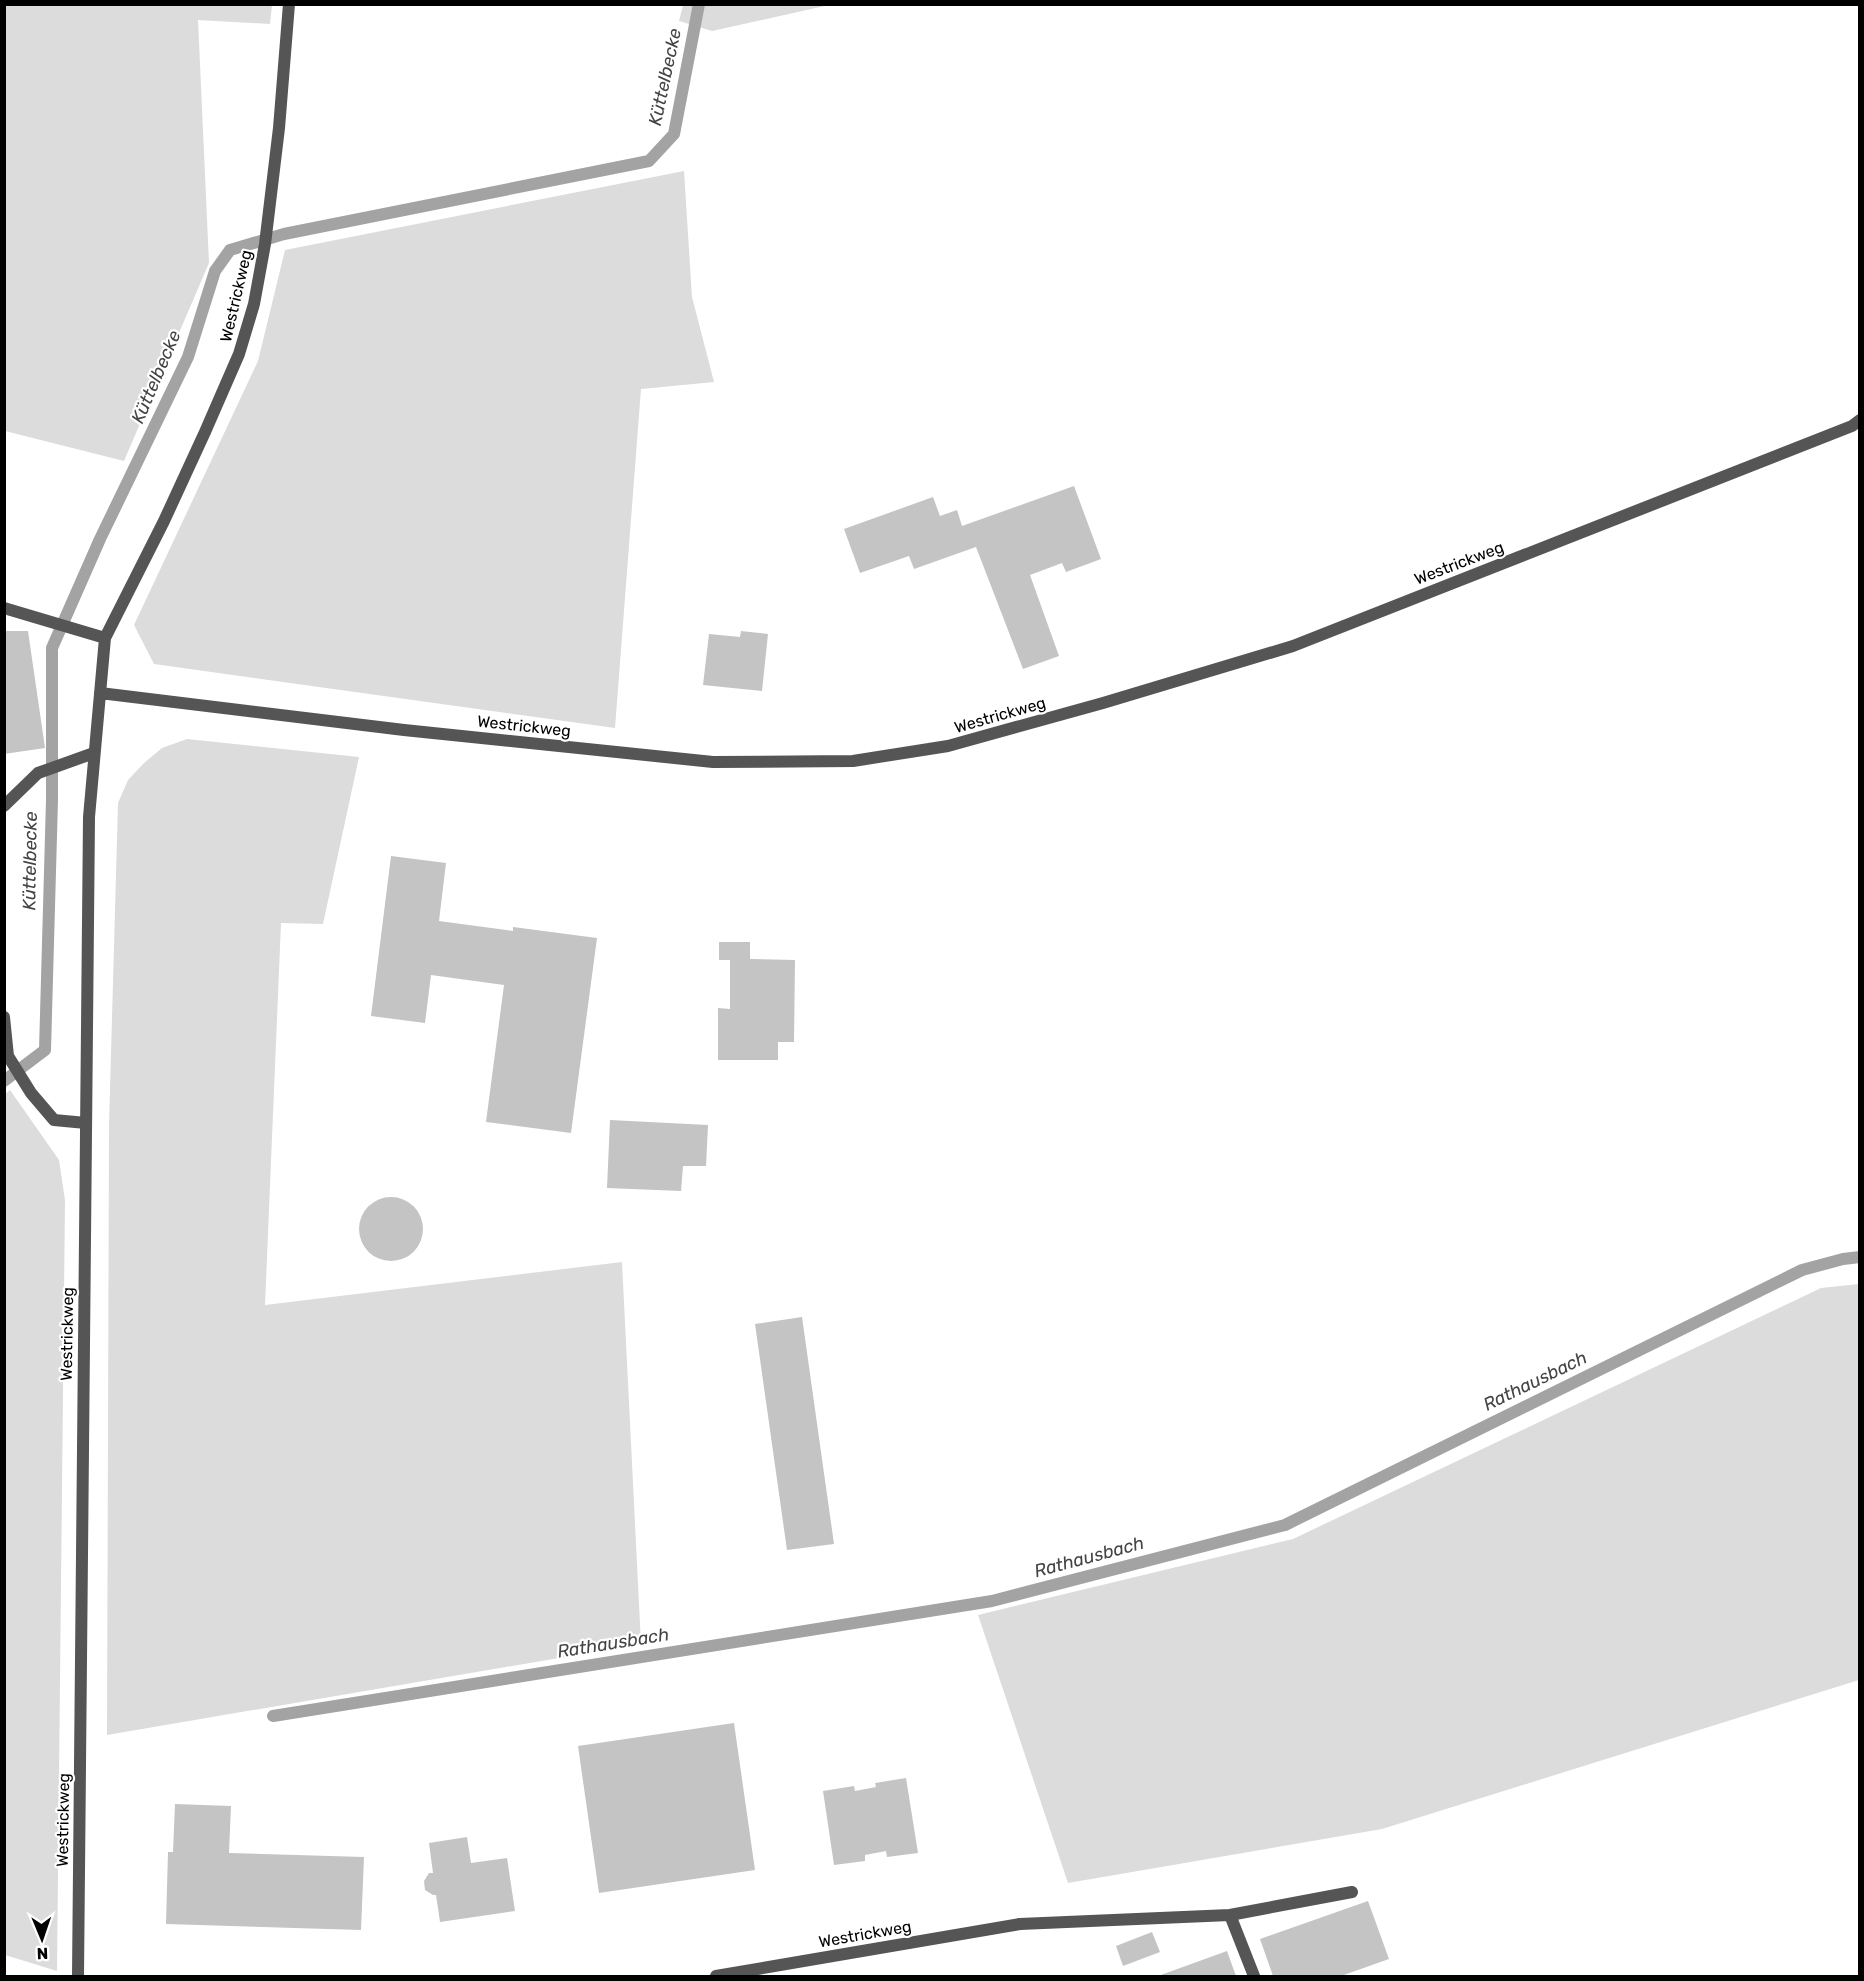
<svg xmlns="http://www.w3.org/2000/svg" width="1864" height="1981" viewBox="0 0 1864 1981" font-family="Rubik,sans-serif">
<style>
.green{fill:#dcdcdc}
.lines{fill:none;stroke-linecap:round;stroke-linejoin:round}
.stream{stroke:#a3a3a3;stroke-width:12}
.building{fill:#c4c4c4}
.service{stroke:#555;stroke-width:12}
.minor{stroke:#555;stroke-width:12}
.labels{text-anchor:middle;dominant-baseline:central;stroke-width:4.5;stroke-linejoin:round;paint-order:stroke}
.street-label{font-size:16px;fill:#000;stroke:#fff}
.water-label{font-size:18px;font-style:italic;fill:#444;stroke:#fff}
</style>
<rect width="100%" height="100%" fill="#fff"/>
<path class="green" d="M4 5H272L270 24 198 20 209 263 124 461 5 431Z
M683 5V4L829 5 712 31 679 21Z
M684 171 692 297 714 382 641 389 615 728 154 664 134 625 258 361 285 250Z
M187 739 359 757 323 924 281 923 265 1305 622 1262 641 1644 107 1735 109 1125 118 803 128 780 144 763 162 748Z
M10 1090 59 1160 65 1200 57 1971 5 1955 4 1095Z
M1859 1284V1680L1382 1829 1068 1883 978 1615 1293 1539 1821 1288Z"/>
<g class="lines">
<path class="stream" d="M4 1081 45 1050 52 800V648L100 539 188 357 215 271 230 250 284 234 649 161 674 134 699 4
M273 1716 992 1601 1285 1525 1802 1270 1843 1259 1860 1257"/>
</g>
<path class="building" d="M1074 486 1101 559 1066 572 1062 563 1030 575 1059 656 1023 669 976 547 914 569 909 556 860 573 844 529 933 497 940 516 957 510 962 526Z
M4 631H28L45 748 4 754Z
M741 631 768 634 762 691 703 685 709 634 740 637Z
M391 856 446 863 439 921 513 931V927L597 938 571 1133 486 1122 504 985 431 975 425 1023 371 1016Z
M719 942H750V959L795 960 794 1042H778V1060H718V1008L730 1009V960H719Z
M610 1120 708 1125 706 1166H683L681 1191 607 1188Z
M359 1229a32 32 0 1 1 64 0a32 32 0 1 1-64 0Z
M802 1317 834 1544 787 1550 755 1324Z
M734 1723 755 1870 599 1893 578 1746Z
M906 1778 918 1853 887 1857 886 1851 865 1855V1861L834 1865 823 1791 854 1786 855 1791 876 1787 875 1783Z
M175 1804 231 1806 229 1853 364 1857 361 1930 166 1924 168 1852H173Z
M467 1837 471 1863 507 1858 515 1911 440 1922 436 1895H433L425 1890 424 1881 429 1873H433L429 1843Z
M1368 1901 1389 1959 1341 1976H1273L1260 1939Z
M1152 1932 1160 1952 1123 1966 1116 1946Z
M1227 1951 1236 1976H1158Z"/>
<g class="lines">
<path class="service" d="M4 806 38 773 94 753
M4 1017 8 1056 31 1093 54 1120 86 1123
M1230 1915 1352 1892
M1020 1924 1230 1915 1254 1976"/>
<path class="minor" d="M4 608 105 638
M100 693 404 730 713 762 853 761 948 746 1103 703 1293 646 1852 426 1860 420
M78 1976 89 817 105 638 164 521 205 432 239 354 254 304 265 244 279 128 289 4
M716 1976 1020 1924"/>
</g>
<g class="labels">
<g class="street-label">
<text transform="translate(236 296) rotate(-77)">Westrickweg</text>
<text transform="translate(1459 563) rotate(-21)">Westrickweg</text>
<text transform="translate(1000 715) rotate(-16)">Westrickweg</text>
<text transform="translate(524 726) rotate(6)">Westrickweg</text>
<text transform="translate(67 1334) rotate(-89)">Westrickweg</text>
<text transform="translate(63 1820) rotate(-89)">Westrickweg</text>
<text transform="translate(865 1934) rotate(-10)">Westrickweg</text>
</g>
<g class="water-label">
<text transform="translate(665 77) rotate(-78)">Küttelbecke</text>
<text transform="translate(156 377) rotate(-67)">Küttelbecke</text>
<text transform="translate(30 861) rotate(-89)">Küttelbecke</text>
<text transform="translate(1535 1381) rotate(-26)">Rathausbach</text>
<text transform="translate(1089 1557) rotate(-15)">Rathausbach</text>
<text transform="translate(613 1643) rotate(-9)">Rathausbach</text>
</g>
</g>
<rect width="1864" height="1981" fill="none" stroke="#000000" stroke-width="12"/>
<g transform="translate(42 1939) rotate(178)" stroke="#ffffff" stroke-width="4.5" paint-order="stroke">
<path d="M0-4.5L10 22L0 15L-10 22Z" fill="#000000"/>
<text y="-9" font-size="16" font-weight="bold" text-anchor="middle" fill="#000000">N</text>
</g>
</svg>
